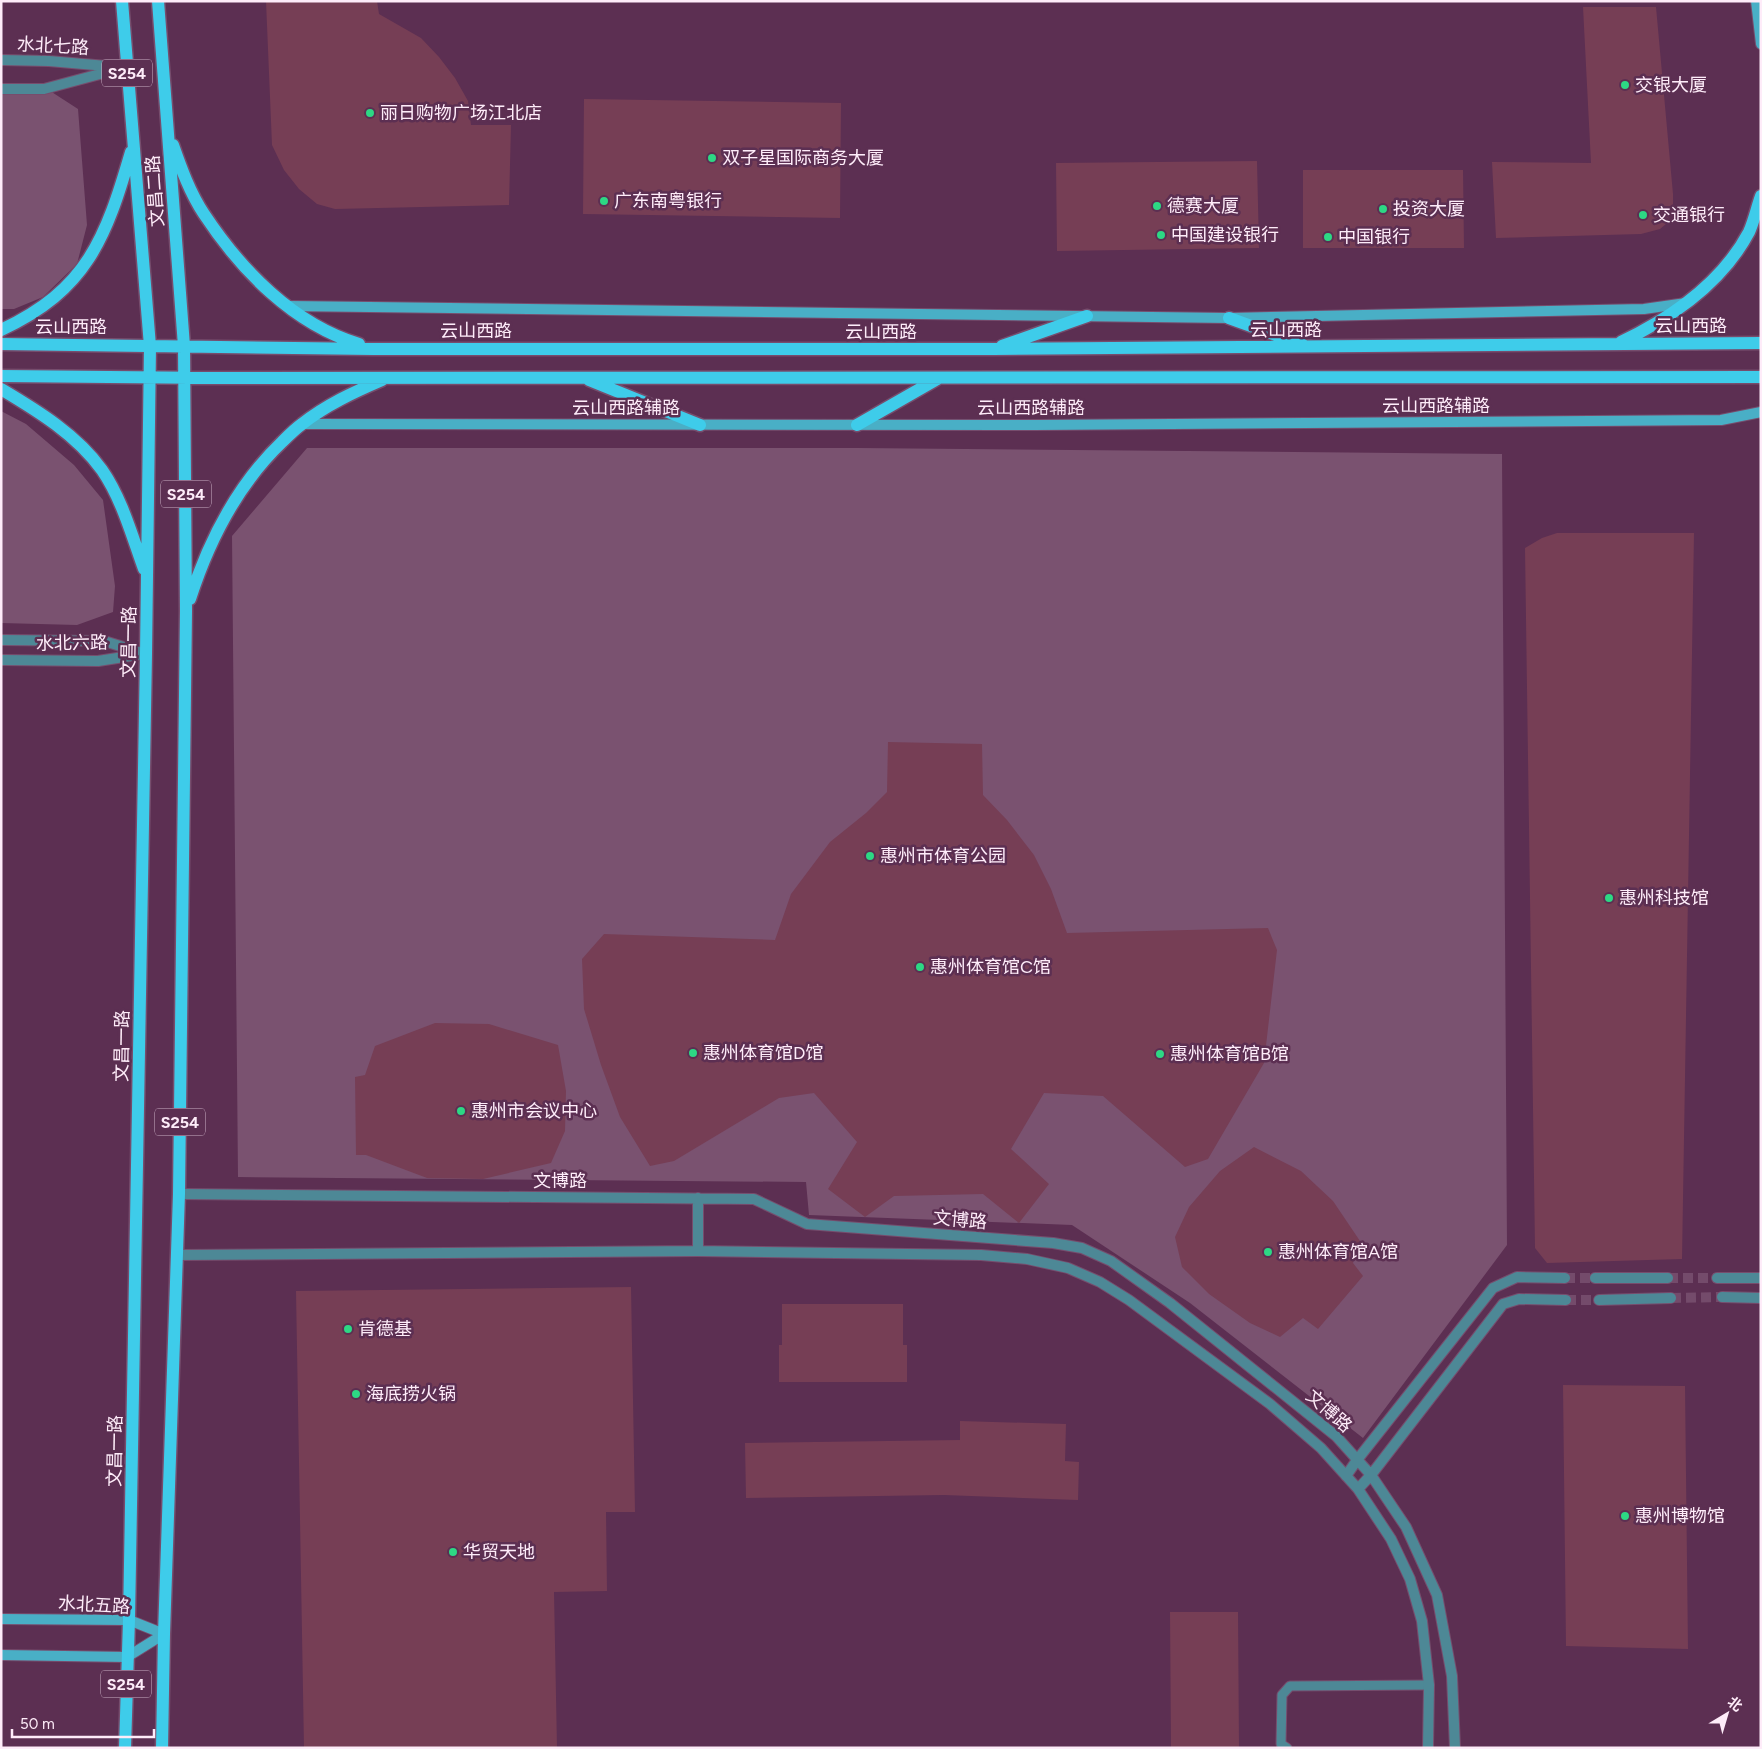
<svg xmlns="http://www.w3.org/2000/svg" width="1762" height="1749" viewBox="0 0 1762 1749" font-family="Figtree,'Noto Sans SC',sans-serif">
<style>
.green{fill:#7a5270}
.building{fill:#763e55}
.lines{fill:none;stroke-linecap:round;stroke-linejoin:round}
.street-tunnel{stroke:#744b6b;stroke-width:10;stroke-dasharray:10 5;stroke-linecap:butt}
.lane-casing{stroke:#764d6d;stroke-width:11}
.street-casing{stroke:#764d6d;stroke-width:12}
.secondary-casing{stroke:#764d6d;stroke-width:12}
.primary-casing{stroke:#764d6d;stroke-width:15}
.lane{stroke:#4d8896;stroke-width:9}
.street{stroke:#4d8896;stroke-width:10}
.secondary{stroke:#49afc6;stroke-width:10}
.primary{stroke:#3eccea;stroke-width:12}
.poi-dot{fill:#2dd884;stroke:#5c2f52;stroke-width:2}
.labels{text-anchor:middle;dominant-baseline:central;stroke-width:5;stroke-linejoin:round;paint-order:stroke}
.shield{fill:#5c2f52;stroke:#cdb3c7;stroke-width:1}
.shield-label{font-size:16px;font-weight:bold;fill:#feecf9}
.street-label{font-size:18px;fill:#feecf9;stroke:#5c2f52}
.poi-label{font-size:18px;fill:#feecf9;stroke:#5c2f52;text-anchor:start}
</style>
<rect width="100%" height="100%" fill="#5c2f52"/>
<path class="green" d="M1 86 44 87 78 109 87 225 77 264 43 297 14 309H1Z
M1 411 26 424 74 465 103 500 115 586 113 612 77 625 1 623Z
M307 448H859L1502 454 1507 1245 1363 1438 1190 1303 1072 1225 809 1215 806 1182 238 1177 232 536Z"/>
<path class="building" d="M266 1H377L379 14 421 38 439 57 455 78 468 101 471 125H511L509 205 335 209 317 204 299 189 284 170 272 145Z
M1583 7H1656L1673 194V207L1670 216 1666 224 1660 229 1641 234 1496 238 1492 162 1591 163Z
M584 99 841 103 840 218 583 214Z
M1257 161 1259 248 1057 251 1056 163Z
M1303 170H1463L1464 248H1303Z
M1557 533H1694L1682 1259 1547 1263 1535 1248 1525 548 1542 538Z
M888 742 982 744 983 795 1007 820 1034 855 1051 889 1067 933 1268 928 1277 950 1264 1063 1208 1159 1185 1167 1103 1096 1044 1093 1011 1149 1049 1184 1019 1223 983 1194 894 1196 865 1217 828 1189 857 1142 814 1093 779 1098 674 1161 650 1166 620 1117 601 1065 584 1009 582 959 604 934 775 940 791 894 830 842 866 813 887 792Z
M435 1023 489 1024 558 1045 566 1091 565 1131 551 1163 483 1179 427 1178 366 1155H356L355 1077 365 1075 375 1046Z
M1254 1147 1301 1171 1333 1201 1360 1241 1353 1263 1363 1276 1318 1329 1303 1318 1280 1337 1250 1323 1209 1294 1182 1267 1175 1237 1189 1207 1220 1171Z
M631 1287 635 1512H606L607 1591 554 1592 557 1748H304L296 1291Z
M782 1304H903V1345H907V1382H779V1345H782Z
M1563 1385 1685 1386 1688 1649 1566 1646Z
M960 1421 1066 1424 1065 1461 1079 1462 1078 1500 944 1495 746 1498 745 1443 960 1440Z
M1170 1612H1238L1239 1748H1171Z"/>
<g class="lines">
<path class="street-tunnel" d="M1565 1278H1595
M1668 1278H1717
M1671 1298 1722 1297
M1566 1300H1599"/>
<defs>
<path id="lane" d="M1287 1748 1281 1744 1282 1695 1290 1686 1429 1685"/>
<path id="street" d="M1 60 49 61 118 67
M1 89H44L126 67
M1 640 104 641 146 654
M1 660 98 661 143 654
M179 1194 754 1199 807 1224 1053 1243 1082 1248 1111 1261 1170 1303 1336 1436 1371 1475 1406 1527 1437 1595 1452 1676 1455 1748
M698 1198V1251
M177 1255 698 1251 981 1255 1027 1259 1068 1268 1100 1282 1129 1300 1270 1404 1321 1448 1358 1489 1391 1539 1410 1579 1422 1621 1429 1685 1428 1748
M1595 1278H1668
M1717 1278H1761
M1722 1297 1761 1298
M1599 1300 1671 1298
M1346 1476 1357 1460 1493 1288 1517 1277 1565 1278
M1358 1489 1371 1475 1503 1304 1519 1299 1566 1300"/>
<path id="secondary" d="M1756 1 1761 44
M288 306 1229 318 1644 309 1686 303
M301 424 1037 425 1721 420 1761 412
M1 1619 129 1620 164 1634
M1 1655 127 1657 164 1634"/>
<path id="primary" d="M122 1 150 346 146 654 129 1620 125 1748
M158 1 184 346 186 611 179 1194 164 1634 162 1748
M173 145C181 168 190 193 204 214 241 270 293 324 359 344
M1229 318 1303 345
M1 330C87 290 106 238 131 152
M1621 342C1671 318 1722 283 1749 232 1754 221 1757 207 1761 196
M1 344 373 349H993L1761 343
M1002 346 1087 316
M1 376 216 378 1761 377
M589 380 700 425
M1 389C38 411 77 435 102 470 122 499 132 536 144 569
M857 425 939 378
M190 599C209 540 237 485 282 442 288 436 295 429 302 424 326 405 354 392 382 380"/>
</defs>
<use href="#lane" class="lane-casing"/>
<use href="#street" class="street-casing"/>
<use href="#secondary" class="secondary-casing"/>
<use href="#primary" class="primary-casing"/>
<use href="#lane" class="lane"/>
<use href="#street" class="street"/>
<use href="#secondary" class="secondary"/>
<use href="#primary" class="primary"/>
</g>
<g class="poi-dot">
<circle cx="1625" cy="85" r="5"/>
<circle cx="370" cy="113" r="5"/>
<circle cx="712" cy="158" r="5"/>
<circle cx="604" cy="201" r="5"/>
<circle cx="1157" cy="206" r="5"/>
<circle cx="1383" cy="209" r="5"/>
<circle cx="1643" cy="215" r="5"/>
<circle cx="1161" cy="235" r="5"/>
<circle cx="1328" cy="237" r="5"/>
<circle cx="870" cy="856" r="5"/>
<circle cx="1609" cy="898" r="5"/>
<circle cx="920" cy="967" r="5"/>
<circle cx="693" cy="1053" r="5"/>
<circle cx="1160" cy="1054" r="5"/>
<circle cx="461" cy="1111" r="5"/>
<circle cx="1268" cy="1252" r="5"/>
<circle cx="348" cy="1329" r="5"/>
<circle cx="356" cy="1394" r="5"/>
<circle cx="1625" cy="1516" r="5"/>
<circle cx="453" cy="1552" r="5"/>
</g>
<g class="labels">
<g class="shield">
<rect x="102" y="59.5" width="50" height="27" rx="4"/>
<rect x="161" y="480.5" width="50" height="27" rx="4"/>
<rect x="155" y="1108.5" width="50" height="27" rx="4"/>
<rect x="101" y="1670.5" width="50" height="27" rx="4"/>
</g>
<g class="shield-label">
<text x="127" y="73">S254</text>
<text x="186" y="494">S254</text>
<text x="180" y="1122">S254</text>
<text x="126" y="1684">S254</text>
</g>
<g class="street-label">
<text transform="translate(53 46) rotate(3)">水北七路</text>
<text transform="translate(155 191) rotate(-94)">文昌二路</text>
<text x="1691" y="326">云山西路</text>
<text x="71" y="327">云山西路</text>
<text x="1286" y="330">云山西路</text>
<text x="476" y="331">云山西路</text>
<text x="881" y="332">云山西路</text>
<text x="1436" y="406">云山西路辅路</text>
<text x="626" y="408">云山西路辅路</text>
<text x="1031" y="408">云山西路辅路</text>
<text transform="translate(129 642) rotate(-89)">文昌一路</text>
<text transform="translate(72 643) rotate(-1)">水北六路</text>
<text transform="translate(122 1046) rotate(-89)">文昌一路</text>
<text x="560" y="1181">文博路</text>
<text transform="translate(960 1220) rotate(5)">文博路</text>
<text transform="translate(1329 1411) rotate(41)">文博路</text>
<text transform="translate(115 1451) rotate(-89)">文昌一路</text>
<text transform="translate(94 1605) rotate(3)">水北五路</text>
</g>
<g class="poi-label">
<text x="1635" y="85">交银大厦</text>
<text x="380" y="113">丽日购物广场江北店</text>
<text x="722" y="158">双子星国际商务大厦</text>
<text x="614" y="201">广东南粤银行</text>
<text x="1167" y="206">德赛大厦</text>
<text x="1393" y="209">投资大厦</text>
<text x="1653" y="215">交通银行</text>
<text x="1171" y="235">中国建设银行</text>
<text x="1338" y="237">中国银行</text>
<text x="880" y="856">惠州市体育公园</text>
<text x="1619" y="898">惠州科技馆</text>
<text x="930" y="967">惠州体育馆C馆</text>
<text x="703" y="1053">惠州体育馆D馆</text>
<text x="1170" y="1054">惠州体育馆B馆</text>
<text x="471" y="1111">惠州市会议中心</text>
<text x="1278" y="1252">惠州体育馆A馆</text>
<text x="358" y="1329">肯德基</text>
<text x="366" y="1394">海底捞火锅</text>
<text x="1635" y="1516">惠州博物馆</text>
<text x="463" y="1552">华贸天地</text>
</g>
</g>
<rect width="1762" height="1749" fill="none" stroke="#feecf9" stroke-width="5"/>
<g transform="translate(1727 1714) rotate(38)" stroke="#5c2f52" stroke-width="4" paint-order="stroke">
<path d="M0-4L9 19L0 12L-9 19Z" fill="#feecf9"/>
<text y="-8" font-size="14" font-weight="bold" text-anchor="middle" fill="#feecf9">北</text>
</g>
<path d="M12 1729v8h142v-8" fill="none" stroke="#feecf9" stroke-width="2.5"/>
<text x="20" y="1729" font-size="15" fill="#feecf9" stroke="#5c2f52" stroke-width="4" paint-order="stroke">50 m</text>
</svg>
